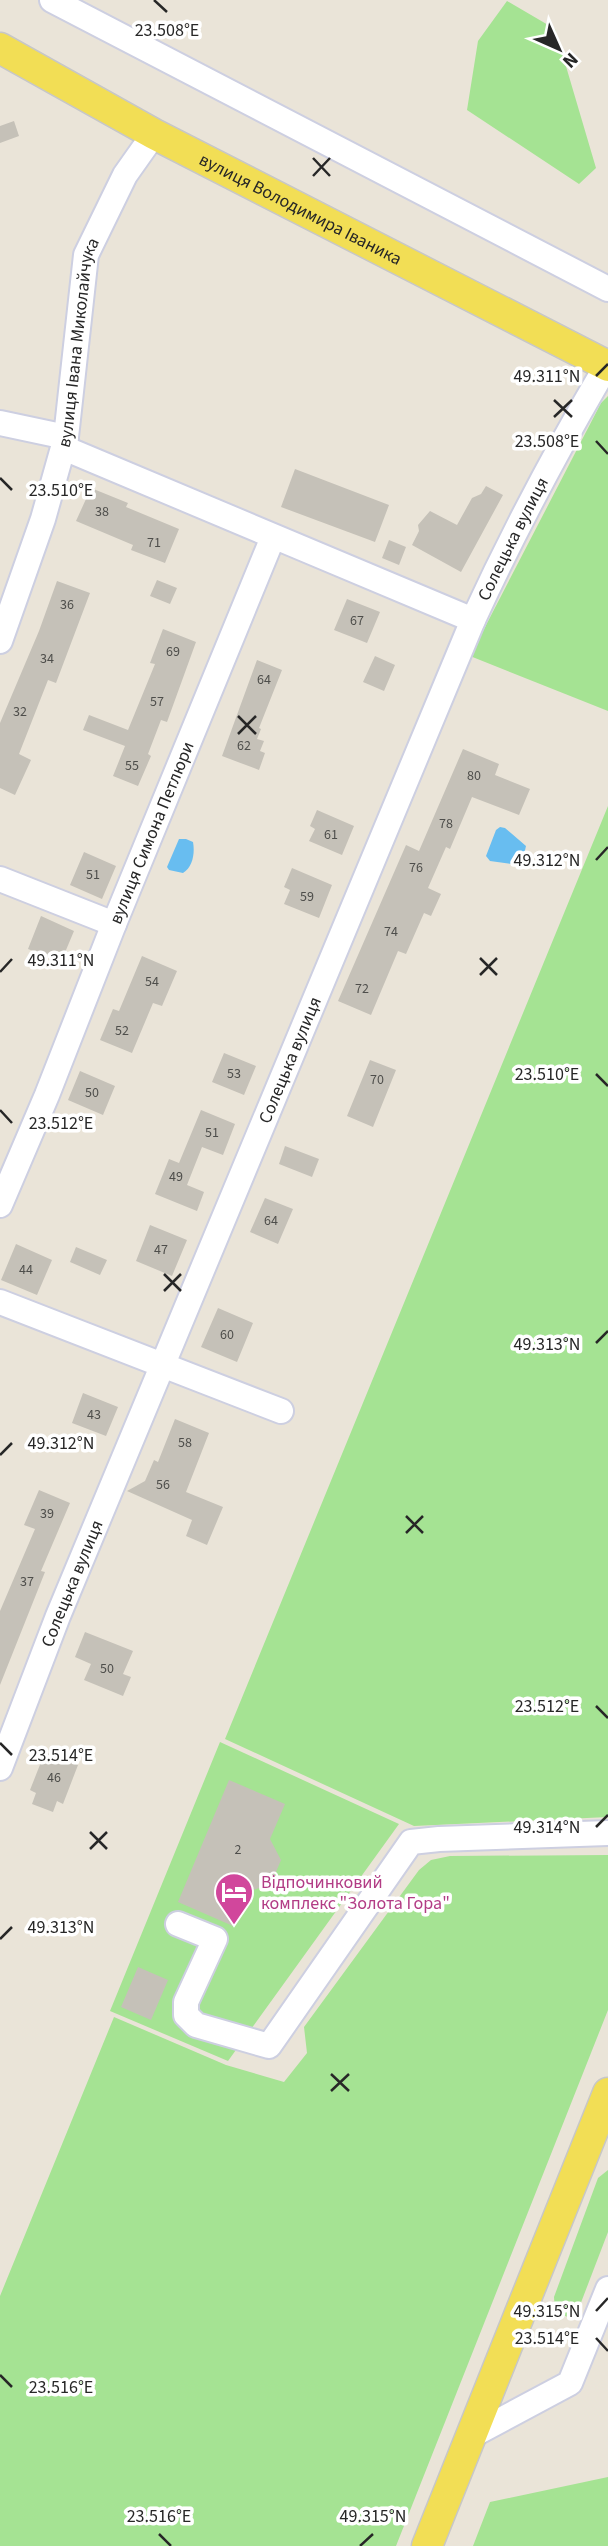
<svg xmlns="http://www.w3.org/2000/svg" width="608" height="2546" viewBox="0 0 608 2546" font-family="'Source Sans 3',sans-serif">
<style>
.green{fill:#a5e393}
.water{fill:#68bdf0}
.building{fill:#c5c1b8}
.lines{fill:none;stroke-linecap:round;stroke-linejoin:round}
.minor-casing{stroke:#cdcfe1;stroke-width:28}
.major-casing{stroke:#c7c7c7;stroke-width:33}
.minor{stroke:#fff;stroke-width:24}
.major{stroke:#f2de55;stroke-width:30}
.ticks{fill:none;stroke:#272727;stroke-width:2.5}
.labels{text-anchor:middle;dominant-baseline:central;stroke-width:7;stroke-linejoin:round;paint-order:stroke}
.number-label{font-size:14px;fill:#4e4e4b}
.street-label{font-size:18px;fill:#272727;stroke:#fff}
.hotel-label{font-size:18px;fill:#b23c85;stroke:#fff;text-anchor:start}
.ticks-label{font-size:18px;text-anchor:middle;fill:#272727;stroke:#fff;stroke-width:7;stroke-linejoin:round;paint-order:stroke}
</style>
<rect width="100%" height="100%" fill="#eae4d8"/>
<path class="green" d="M507 1 555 29 596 168 579 184 467 110 478 41Z
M608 396V711L470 656 601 403Z
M608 806V1817L414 1826 225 1739Z
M220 1742 399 1824 228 2061 110 2011Z
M608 1855V2010L396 2546H0V2296L114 2017 226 2065 284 2082 307 2053 304 2027 419 1870 431 1860 450 1856Z
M608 2170V2232L577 2313 569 2318C559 2313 554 2308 554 2297L598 2178Z
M608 2477V2546H473L490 2502Z"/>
<path class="water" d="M500 827 505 828 526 846 523 859 518 865 490 861 486 856 496 830Z
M179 839H186L193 842C195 853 193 867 183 873L169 870 167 867Z"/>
<path class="building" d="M14 121 19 136 0 143V126Z
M295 469 389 505 375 542 281 507Z
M486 486 503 495 461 572 412 545 419 531 418 525 430 511 457 525 472 498 481 494Z
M91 488 128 503 126 507 179 529 165 563 131 550 133 545 76 521Z
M389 540 406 547 399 565 382 558Z
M157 580 177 588 170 604 150 596Z
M57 581 90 593 56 683 48 680 19 754 31 760 15 795 0 788V723L39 631Z
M347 599 380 612 367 643 334 630Z
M163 629 196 642 167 722 161 720 148 754 151 756 138 786 113 776 125 746 83 730 89 715 128 730 155 664 150 663Z
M375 656 395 665 384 691 363 682Z
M257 660 282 670 259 728 261 729 257 739 264 741 260 751 265 753 259 770 222 756Z
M463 749 499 764 495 775 530 789 519 815 472 797 450 849 446 847 428 888 441 894 431 916 424 913 406 954 398 951 371 1015 338 1001 406 845 419 851Z
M317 810 354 826 342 855 309 841 315 829 310 826Z
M84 852 116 866 102 899 70 885Z
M292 868 332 885 319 918 284 904 290 890 284 887Z
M41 916 74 931 61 962 28 949Z
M142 956 177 971 162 1006 153 1003 132 1053 100 1040 113 1009 119 1011Z
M224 1053 256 1066 244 1095 212 1082Z
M370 1060 396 1070 373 1127 347 1116Z
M80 1071 115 1086 103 1115 68 1100Z
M201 1110 235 1124 223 1155 202 1147 187 1185 204 1192 197 1211 155 1194 169 1159 179 1163Z
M285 1146 319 1159 312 1177 279 1164Z
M265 1198 293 1209 278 1244 250 1232Z
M150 1225 187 1240 172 1276 136 1261Z
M16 1244 52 1260 37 1295 1 1280Z
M76 1247 107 1260 100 1275 70 1262Z
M218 1308 253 1323 237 1362 201 1347Z
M83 1393 118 1407 106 1436 72 1423Z
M175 1419 209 1433 186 1492 223 1507 207 1545 186 1536 192 1520 127 1491 145 1481 154 1460 158 1462Z
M39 1490 70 1503 41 1571 45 1572 0 1685V1611L35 1529 24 1525Z
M85 1632 133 1651 123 1674 131 1677 123 1696 84 1680 91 1664 75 1657Z
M45 1752 78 1765 63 1804 57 1801 53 1812 32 1804 36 1793 30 1790Z
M229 1780 285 1804 270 1839 281 1860 271 1884 247 1892 233 1926 178 1902Z
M138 1967 168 1980 151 2020 121 2007Z"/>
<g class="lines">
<defs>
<g id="minor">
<path d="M52 0 608 289"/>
<path d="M0 423 66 437"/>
<path d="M64 448 473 620"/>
<path id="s1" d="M0 641 43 519 66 437 86 255 125 175 154 134"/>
<path d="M0 879 114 924"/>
<path id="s2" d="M0 1205 47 1095 114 924 273 537"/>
<path d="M0 1302 281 1411"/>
<path id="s3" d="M0 1768 58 1616 473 620C513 533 558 448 607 365"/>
<path d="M178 1924 215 1939 186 2002V2015L196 2025 269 2046 411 1842 439 1839 608 1833"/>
<path d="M471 2436 570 2383 608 2289"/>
</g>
<g id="major">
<path id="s4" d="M0 48 154 134 608 366"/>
<path d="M427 2546 608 2093"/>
</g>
</defs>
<use href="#minor" class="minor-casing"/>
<use href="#major" class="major-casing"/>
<use href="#minor" class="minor"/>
<use href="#major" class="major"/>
</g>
<path class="ticks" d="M154 0 167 12M313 158 330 176M313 176 330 158M596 376 608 364M554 400 572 417M554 417 572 400M596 441 608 454M0 478 12 490M238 716 256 734M238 734 256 716M596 860 608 847M480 958 497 975M0 972 12 959M480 975 497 958M596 1074 608 1086M0 1110 12 1123M164 1274 181 1291M164 1291 181 1274M596 1343 608 1331M0 1455 12 1443M406 1516 423 1533M406 1533 423 1516M596 1706 608 1718M0 1743 12 1755M596 1827 608 1815M90 1832 107 1849M90 1849 107 1832M0 1939 12 1927M331 2074 349 2091M331 2091 349 2074M596 2311 608 2298M596 2338 608 2351M0 2375 12 2387M159 2534 171 2546M360 2546 373 2534"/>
<defs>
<symbol id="hotel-pin" viewBox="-11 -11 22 30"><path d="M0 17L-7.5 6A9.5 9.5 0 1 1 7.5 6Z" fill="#d1479c" stroke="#fff"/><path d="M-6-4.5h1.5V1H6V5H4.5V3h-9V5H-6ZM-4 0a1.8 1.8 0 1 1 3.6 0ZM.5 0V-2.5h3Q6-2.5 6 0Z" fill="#fff"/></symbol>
</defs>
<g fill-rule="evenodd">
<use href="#hotel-pin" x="212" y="1870" width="44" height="60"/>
</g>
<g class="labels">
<g class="number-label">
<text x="102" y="512">38</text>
<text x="154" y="543">71</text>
<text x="67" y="605">36</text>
<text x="357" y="621">67</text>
<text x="173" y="652">69</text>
<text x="47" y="659">34</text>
<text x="264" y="680">64</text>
<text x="157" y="702">57</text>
<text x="20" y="712">32</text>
<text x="244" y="746">62</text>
<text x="132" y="766">55</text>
<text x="474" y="776">80</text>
<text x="446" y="824">78</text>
<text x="331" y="835">61</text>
<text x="416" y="868">76</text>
<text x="93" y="875">51</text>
<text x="307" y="897">59</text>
<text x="391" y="932">74</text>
<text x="152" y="982">54</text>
<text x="362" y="989">72</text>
<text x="122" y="1031">52</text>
<text x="234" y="1074">53</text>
<text x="377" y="1080">70</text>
<text x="92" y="1093">50</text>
<text x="212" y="1133">51</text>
<text x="176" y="1177">49</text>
<text x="271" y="1221">64</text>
<text x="161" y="1250">47</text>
<text x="26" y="1270">44</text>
<text x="227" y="1335">60</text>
<text x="94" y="1415">43</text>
<text x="185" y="1443">58</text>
<text x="163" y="1485">56</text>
<text x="47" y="1514">39</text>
<text x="27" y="1582">37</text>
<text x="107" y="1669">50</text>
<text x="54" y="1778">46</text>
<text x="238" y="1850">2</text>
</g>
<g class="street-label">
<text stroke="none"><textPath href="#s4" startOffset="341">вулиця Володимира Іваника</textPath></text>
<text stroke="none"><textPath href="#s1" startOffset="310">вулиця Івана Миколайчука</textPath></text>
<text stroke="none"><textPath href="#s3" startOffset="1332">Солецька вулиця</textPath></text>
<text stroke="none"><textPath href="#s2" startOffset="402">вулиця Симона Петлюри</textPath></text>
<text stroke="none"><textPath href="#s3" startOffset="765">Солецька вулиця</textPath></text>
<text stroke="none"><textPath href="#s3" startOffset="198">Солецька вулиця</textPath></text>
</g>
<g class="hotel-label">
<text x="261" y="1882">Відпочинковий<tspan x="261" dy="21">комплекс "Золота Гора"</tspan></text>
</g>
</g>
<g class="ticks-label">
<text x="167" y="36">23.508°E</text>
<text x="547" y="382">49.311°N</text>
<text x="547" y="447">23.508°E</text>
<text x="61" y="496">23.510°E</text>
<text x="547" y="866">49.312°N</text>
<text x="61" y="966">49.311°N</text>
<text x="547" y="1080">23.510°E</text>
<text x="61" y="1129">23.512°E</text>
<text x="547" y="1350">49.313°N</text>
<text x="61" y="1449">49.312°N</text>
<text x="547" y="1712">23.512°E</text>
<text x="61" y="1761">23.514°E</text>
<text x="547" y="1833">49.314°N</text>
<text x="61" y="1933">49.313°N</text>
<text x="547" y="2317">49.315°N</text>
<text x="547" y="2344">23.514°E</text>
<text x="61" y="2393">23.516°E</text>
<text x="159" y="2522">23.516°E</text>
<text x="373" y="2522">49.315°N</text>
</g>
<g transform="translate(559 49) rotate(135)" stroke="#ffffff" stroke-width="5" paint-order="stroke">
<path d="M0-5L12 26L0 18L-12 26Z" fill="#272727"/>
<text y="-10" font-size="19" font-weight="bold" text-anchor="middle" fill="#272727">N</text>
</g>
</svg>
